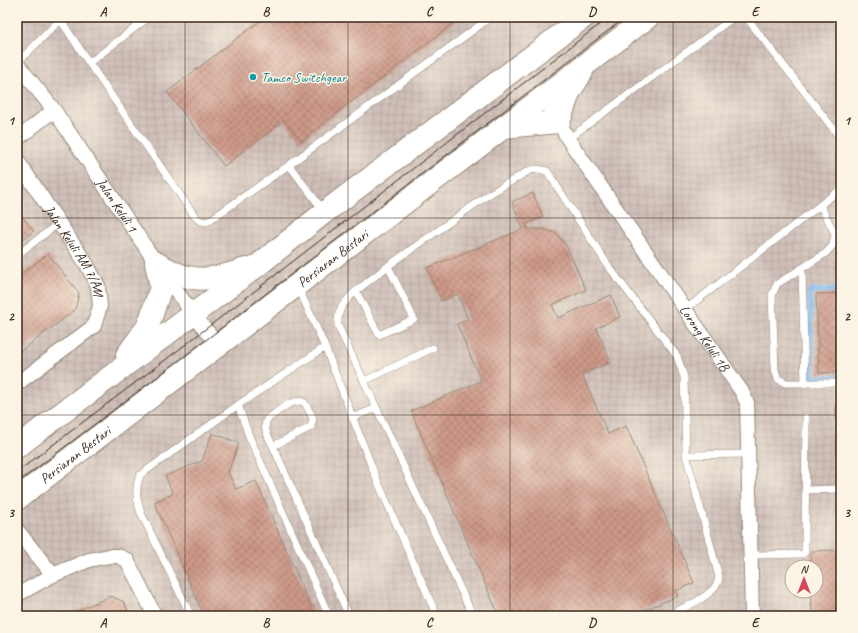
<svg xmlns="http://www.w3.org/2000/svg" width="858" height="633" viewBox="0 0 858 633" font-family="Caveat,sans-serif">
<style>
.industrial{fill:url(#industrial-grid);fill-rule:evenodd}
.lines{fill:none;stroke-linecap:round;stroke-linejoin:round}
.stream{stroke:#80bdf3;stroke-width:5}
.building{fill:url(#building-cross-hatch)}
.service-casing{stroke:#988874;stroke-width:8}
.minor-casing{stroke:#988874;stroke-width:16}
.primary-casing{stroke:#988874;stroke-width:24}
.service{stroke:#fff;stroke-width:7}
.minor{stroke:#fff;stroke-width:14}
.primary{stroke:#fff;stroke-width:22}
.tram{stroke:#3b2a1e;stroke-width:1}
.grid{fill:none;stroke:#3b2a1e;stroke-width:1;stroke-opacity:0.55}
.culture-dot{fill:#0f9aa8;stroke:#fcf5e5;stroke-width:1.5}
.labels{text-anchor:middle;dominant-baseline:central;stroke-width:3;stroke-linejoin:round;paint-order:stroke}
.culture-label{font-size:14px;fill:#0d838f;stroke:#fcf5e5;text-anchor:start}
.street-label{font-size:14px;fill:#3b2a1e;stroke:#fcf5e5}
.neatline{fill:none;stroke:#3b2a1e;stroke-width:1.5}
.grid-label{font-size:13px;text-anchor:middle;font-weight:bold;fill:#3b2a1e}
</style>
<defs>
<pattern id="industrial-grid" width="8" height="8" patternUnits="userSpaceOnUse"><rect width="8" height="8" fill="#cfc0ba"/><path d="M0 4h8M4 0v8" fill="none" stroke="#b3a59f"/></pattern>
<pattern id="building-cross-hatch" width="8" height="8" patternUnits="userSpaceOnUse"><rect width="8" height="8" fill="#ce9989"/><path d="M0 0l8 8M0 8l8-8" fill="none" stroke="#a87d6f"/></pattern>
</defs>
<rect width="100%" height="100%" fill="#fcf5e5"/>
<filter id="ink" filterUnits="userSpaceOnUse"><feTurbulence type="fractalNoise" baseFrequency=".025" numOctaves="2"/><feDisplacementMap in="SourceGraphic" scale="8" xChannelSelector="R" yChannelSelector="G"/><feConvolveMatrix kernelMatrix="1 2 1 2 8 2 1 2 1" color-interpolation-filters="sRGB"/></filter>
<filter id="wash" filterUnits="userSpaceOnUse"><feTurbulence type="fractalNoise" baseFrequency=".012" numOctaves="4" result="noise"/><feDisplacementMap in="SourceGraphic" scale="16" xChannelSelector="R" yChannelSelector="G"/><feGaussianBlur stdDeviation="0.9" result="paint"/><feColorMatrix in="noise" values="0 0 0 0 0 0 0 0 0 0 0 0 0 0 0 0 0 1.4 0 .05"/><feComposite in="paint" operator="in"/></filter>
<g filter="url(#wash)">
<rect width="100%" height="100%" fill="#f4e5c9"/>
<path class="industrial" d="M17 17H841V616H17ZM792 567H816V591H792Z"/>
<g class="lines">
<path class="stream" d="M841 290 810 291 812 378 841 377"/>
</g>
<g id="blocks">
<path class="building" d="M265 17H461L301 141 284 120 224 166 167 92Z
M533 193 543 217 526 224 528 229H544L557 234 566 245 586 290 552 305 558 318 611 295 620 317 596 328 611 362 582 374 608 434 626 426 694 583 675 591 678 596 630 616H499L411 411 481 381 457 324 468 319 458 294 441 301 427 268 523 229 512 202Z
M17 210 34 231 17 243Z
M48 254 79 293 75 310 17 354V277Z
M841 293V372L819 373 816 294Z
M836 405H841V456L837 457Z
M212 433 239 443 228 472 236 489 256 481 315 616H204L154 502 173 494 165 476 202 461Z
M841 550V616H812L811 591H816V567H811L810 551Z
M111 596 124 602 130 616H65Z"/>
</g>
</g>
<g filter="url(#ink)">
<use href="#blocks" fill-opacity="0" stroke="#988874" stroke-width="1"/>
<g class="lines">
<defs>
<path id="service" d="M746 17 839 136
M834 17 841 26
M17 18 18 17
M60 19 89 63 196 218 201 221 207 222 289 165 323 210
M17 63 63 17
M89 63 149 17
M568 139 734 17
M289 165 491 17
M820 205 835 234 833 245 826 253 777 284 772 295 775 370 778 379 786 383H841
M17 255 59 223
M388 266 414 319 379 335 356 291 388 266 488 195 530 170 538 169 547 171 609 267 677 356 684 377 686 455
M802 269 805 384
M298 287 325 347 377 480 437 616
M356 291C344 303 337 308 338 326L364 381
M686 309 841 189
M433 348 364 381 473 616
M238 405 249 436 329 616
M352 418 376 408
M273 446 311 427 313 418 305 403C293 396 277 413 267 419 262 428 269 438 273 446L349 616
M805 490 841 489
M752 555 803 554 805 552 806 417
M191 616 141 513C136 499 135 489 140 475L238 405 325 347
M428 616 436 613
M665 616C680 609 718 596 719 577L686 455 749 454"/>
<g id="minor">
<path id="s1" d="M17 64 54 110 156 263 193 314 218 345"/>
<path id="s2" d="M542 98 559 122 568 139 742 392 747 403 752 616"/>
<path d="M17 139 54 110"/>
<path id="s3" d="M17 160 87 265 98 286 100 306 94 326 17 384"/>
<path d="M17 530 53 575"/>
<path d="M17 595 53 575 89 560 109 556H118L127 560 155 616"/>
</g>
<g id="primary">
<path d="M504 127 559 122 569 93 582 72"/>
<path d="M156 263C166 268 177 275 188 277 207 282 228 275 246 269"/>
<path d="M127 355 148 326 161 287 156 263"/>
<path d="M17 447 257 266 325 212 584 17"/>
<path id="s4" d="M17 499 648 17"/>
</g>
</defs>
<use href="#service" class="service-casing"/>
<use href="#minor" class="minor-casing"/>
<use href="#primary" class="primary-casing"/>
<use href="#service" class="service"/>
<use href="#minor" class="minor"/>
<use href="#primary" class="primary"/>
<path class="tram" d="M17 472 181 348 609 17
M17 483 185 356 626 17"/>
</g>
</g>
<path class="grid" d="M185 17V616M348 17V616M510 17V616M673 17V616M17 218H841M17 415H841"/>
<circle class="culture-dot" cx="253" cy="77" r="4"/>
<g class="labels">
<g class="culture-label">
<text x="261" y="77">Tamco Switchgear</text>
</g>
<g class="street-label">
<text stroke="none"><textPath href="#s1" startOffset="173">Jalan Keluli 1</textPath></text>
<text stroke="none"><textPath href="#s3" startOffset="108">Jalan Keluli AM 7/AM</textPath></text>
<text stroke="none"><textPath href="#s4" startOffset="397">Persiaran Bestari</textPath></text>
<text stroke="none"><textPath href="#s2" startOffset="290">Lorong Keluli 1B</textPath></text>
<text stroke="none"><textPath href="#s4" startOffset="73">Persiaran Bestari</textPath></text>
</g>
</g>
<rect width="858" height="633" fill="none" stroke="#fcf5e5" stroke-width="44"/>
<g transform="translate(804 579)"><circle r="19" fill="#fcf5e5" stroke="#afa495"/>
<path d="M0-3L7 15L0 10L-7 15Z" fill="#d1495b"/>
<text y="-6" font-size="11" font-weight="bold" text-anchor="middle" fill="#3b2a1e">N</text>
</g>
<rect x="22" y="22" width="814" height="589" class="neatline"/>
<g class="grid-label">
<text x="103" y="16">A</text>
<text x="266" y="16">B</text>
<text x="429" y="16">C</text>
<text x="592" y="16">D</text>
<text x="755" y="16">E</text>
<text x="11" y="125">1</text>
<text x="847" y="125">1</text>
<text x="11" y="321">2</text>
<text x="847" y="321">2</text>
<text x="11" y="517">3</text>
<text x="847" y="517">3</text>
<text x="103" y="627">A</text>
<text x="266" y="627">B</text>
<text x="429" y="627">C</text>
<text x="592" y="627">D</text>
<text x="755" y="627">E</text>
</g>
</svg>
